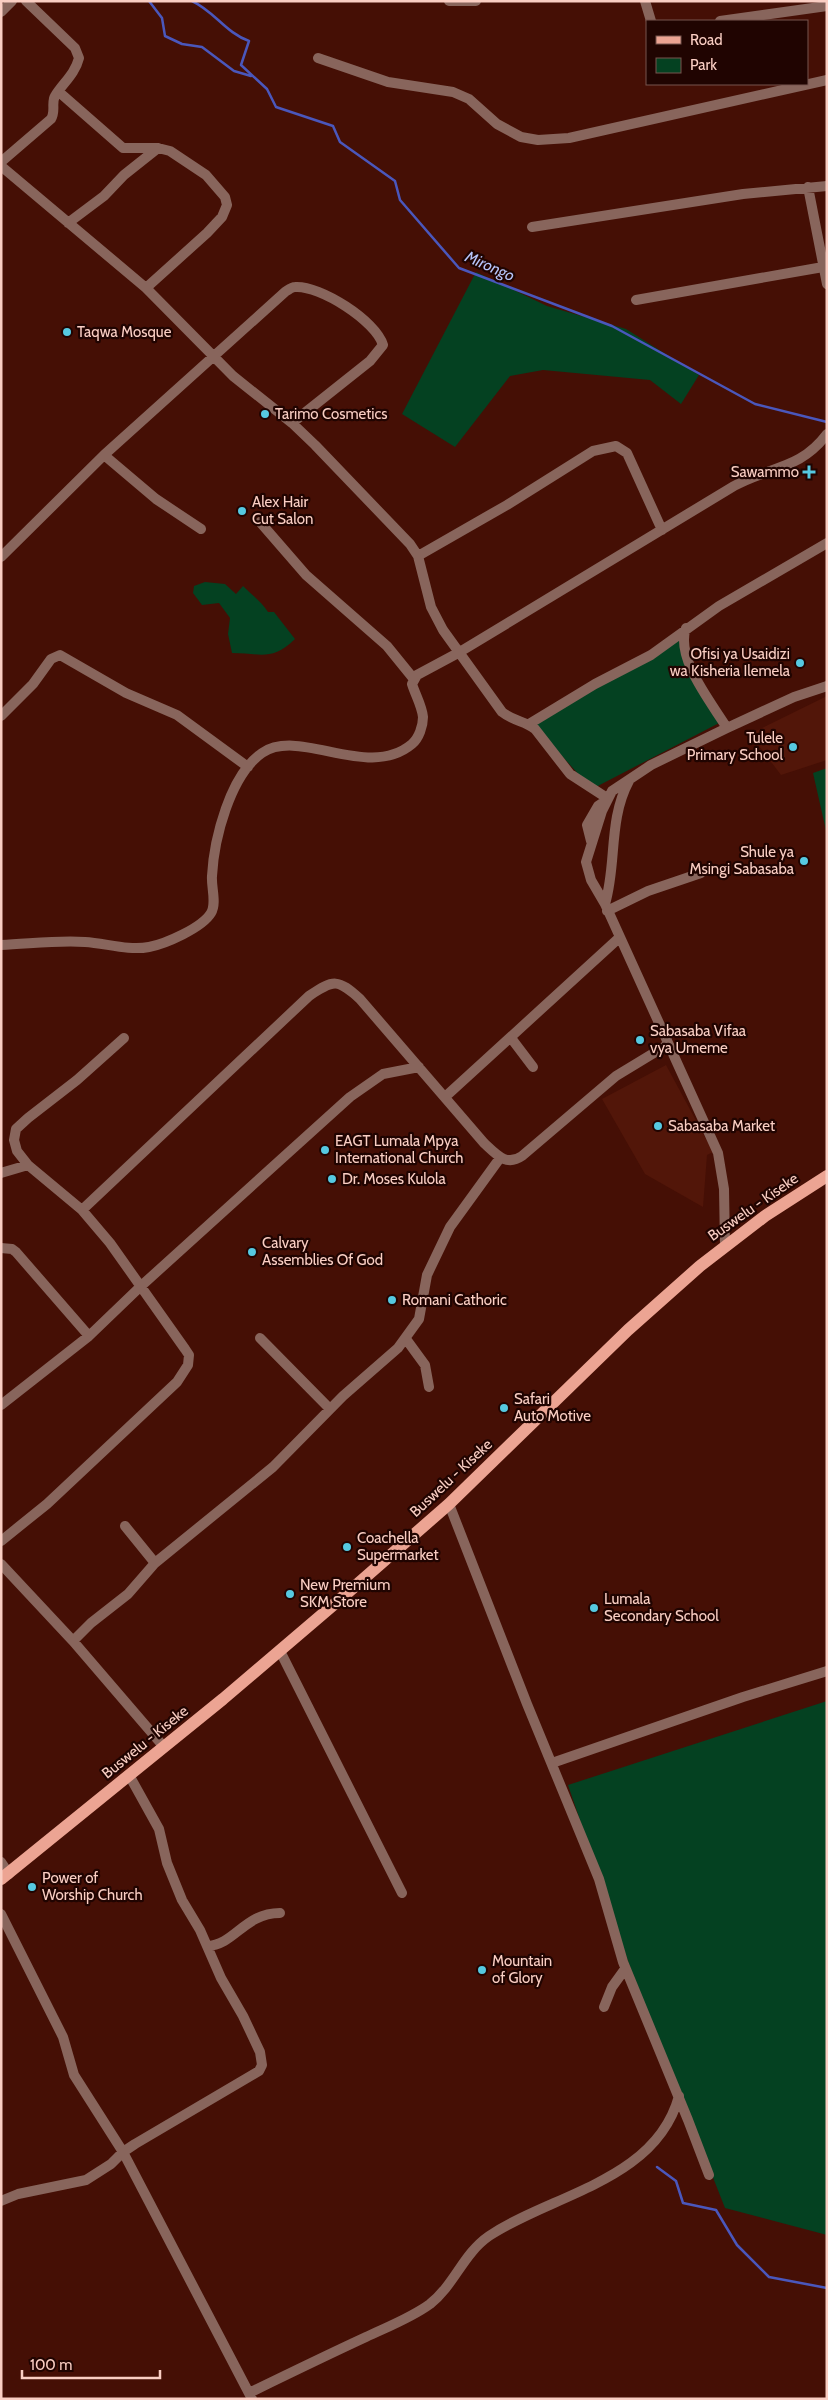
<svg xmlns="http://www.w3.org/2000/svg" width="828" height="2400" viewBox="0 0 828 2400" font-family="Cabin,sans-serif">
<style>
.built{fill:#521609}
.green{fill:#044121}
.lines{fill:none;stroke-linecap:round;stroke-linejoin:round}
.stream{stroke:#4a57bc;stroke-width:2.5}
.minor{stroke:#88655c;stroke-width:10}
.major{stroke:#eca493;stroke-width:12}
.poi-dot{fill:#56c9e1;stroke:#200401;stroke-width:2}
.labels{text-anchor:middle;dominant-baseline:central;stroke-width:4.5;stroke-linejoin:round;paint-order:stroke}
.poi-label{font-size:15px;fill:#facec3;stroke:#200401;text-anchor:start}
.street-label{font-size:15px;fill:#facec3;stroke:#200401}
.water-label{font-size:16px;font-style:italic;fill:#b6c3f8;stroke:#200401}
</style>
<rect width="100%" height="100%" fill="#450f05"/>
<path class="built" d="M827 696V760L781 775 750 734Z
M666 1065 713 1152 707 1155 703 1207 645 1174 602 1099Z"/>
<path class="green" d="M476 272 547 306 626 329 699 375 681 404 650 380 543 370 510 376 455 447 402 414Z
M205 582 225 584 236 594 243 586C252 595 262 602 268 612H274L295 639C271 662 260 653 232 653L228 634 230 618 219 603 202 605 193 593 194 586Z
M678 639 723 721 592 789 531 722Z
M827 768V835L813 773Z
M827 1701V2235L725 2208 629 1964 568 1785Z"/>
<g class="lines">
<path class="stream" d="M149 1 162 18 165 36 182 44 202 47 234 71 251 76
M192 1C214 11 226 33 249 41L241 65 267 89 276 107 333 126 340 142 395 181 400 200 459 268 612 326 755 404 827 422
M657 2167 676 2181 683 2203 716 2210 737 2245 769 2277 827 2288"/>
<path class="minor" d="M449 1H476
M645 1 651 21
M1 12 12 1
M720 21 827 6
M318 58 388 82 453 92 469 99 497 124 521 137 538 140 569 138 827 80
M59 92 123 148H158L170 151 206 175 225 197 227 205 222 217 207 233 146 288
M1 162 51 119C56 111 51 103 55 96 63 83 75 74 79 58L75 48 26 1
M1 166 146 288 233 376 292 423 315 445 410 544 418 556 431 607 443 630 502 712C513 721 525 721 535 729L570 774 607 798
M808 187 827 284
M68 223 104 196 124 175 158 148
M532 227 743 194 827 186
M636 300 823 267
M104 455 156 499 201 529
M260 522 306 575 387 646 413 678
M418 556 507 505 593 451 616 446 627 453 662 530
M1 557 104 455 285 292C288 290 292 287 295 287 320 285 376 321 383 345L370 361 292 423
M686 628C675 658 711 702 727 728
M1 716 33 684 51 659 60 655 126 693 177 715 248 767
M529 724 595 684 651 655 719 606 827 543
M591 841 587 825 598 806 604 802
M605 904C617 864 608 820 629 781
M607 911 648 891 701 873
M1 945C29 944 57 940 85 942 105 943 128 951 149 947 165 944 202 928 211 913 217 903 211 887 212 876 214 839 230 775 262 753 300 727 368 781 412 744 419 738 423 726 423 717 422 706 415 694 412 684L417 675 458 653 734 486C770 466 800 470 827 434
M511 1038 533 1067
M445 1097 619 938
M1 1173 28 1165
M82 1210 309 996C334 979 338 979 360 999L484 1143C496 1154 506 1167 522 1156L616 1076 667 1045
M725 1245 724 1189 718 1153 605 904 591 880 586 862 602 811 612 791 651 765 727 728 794 697 827 686
M1 1248 12 1249 16 1252 89 1336
M260 1338 330 1409
M406 1339 425 1365 429 1387
M1 1405 89 1336 140 1287 350 1097 383 1074 419 1067
M449 1504 527 1704 599 1879 623 1962 688 2120 709 2175
M125 1526 155 1563
M1 1541 47 1504 177 1382 188 1365 189 1355 185 1349 110 1243 82 1210 28 1165 17 1151 14 1140 16 1129 28 1118 77 1080 124 1038
M1 1564 73 1641 164 1747
M73 1641 91 1623 128 1594 155 1563 273 1467 343 1396 398 1348 419 1319 427 1275 450 1227 500 1158
M280 1651 402 1893
M552 1763 743 1697 827 1671
M1 1862 9 1874
M1 1914 63 2037 74 2075 123 2152 252 2399
M207 1946C235 1945 244 1913 280 1913
M604 2007 612 1987 625 1969
M1 2201 18 2194 86 2180 111 2164 123 2152 135 2144 259 2071 262 2065 260 2052 243 2016 221 1978 200 1930 182 1900 167 1863 159 1829 129 1775
M249 2393C288 2374 327 2355 366 2337 387 2327 411 2318 430 2304 455 2284 463 2254 489 2236 552 2194 656 2181 679 2096"/>
<path class="major" d="M1 1879 223 1699 345 1595 449 1504 628 1330 700 1266 765 1216 827 1176"/>
</g>
<g class="poi-dot">
<circle cx="67" cy="332" r="5"/>
<circle cx="265" cy="414" r="5"/>
<path d="M806.5 464.5h5v5h5v5h-5v5h-5v-5h-5v-5h5z"/>
<circle cx="242" cy="511" r="5"/>
<circle cx="800" cy="663" r="5"/>
<circle cx="793" cy="747" r="5"/>
<circle cx="804" cy="861" r="5"/>
<circle cx="640" cy="1040" r="5"/>
<circle cx="658" cy="1126" r="5"/>
<circle cx="325" cy="1150" r="5"/>
<circle cx="332" cy="1179" r="5"/>
<circle cx="252" cy="1252" r="5"/>
<circle cx="392" cy="1300" r="5"/>
<circle cx="504" cy="1408" r="5"/>
<circle cx="347" cy="1547" r="5"/>
<circle cx="290" cy="1594" r="5"/>
<circle cx="594" cy="1608" r="5"/>
<circle cx="32" cy="1887" r="5"/>
<circle cx="482" cy="1970" r="5"/>
</g>
<g class="labels">
<g class="poi-label">
<text x="77" y="332">Taqwa Mosque</text>
<text x="275" y="414">Tarimo Cosmetics</text>
<text x="799" y="472" text-anchor="end">Sawammo</text>
<text x="252" y="502">Alex Hair<tspan x="252" dy="17">Cut Salon</tspan></text>
<text x="790" y="654" text-anchor="end">Ofisi ya Usaidizi<tspan x="790" dy="17">wa Kisheria Ilemela</tspan></text>
<text x="783" y="738" text-anchor="end">Tulele<tspan x="783" dy="17">Primary School</tspan></text>
<text x="794" y="852" text-anchor="end">Shule ya<tspan x="794" dy="17">Msingi Sabasaba</tspan></text>
<text x="650" y="1031">Sabasaba Vifaa<tspan x="650" dy="17">vya Umeme</tspan></text>
<text x="668" y="1126">Sabasaba Market</text>
<text x="335" y="1141">EAGT Lumala Mpya<tspan x="335" dy="17">International Church</tspan></text>
<text x="342" y="1179">Dr. Moses Kulola</text>
<text x="262" y="1243">Calvary<tspan x="262" dy="17">Assemblies Of God</tspan></text>
<text x="402" y="1300">Romani Cathoric</text>
<text x="514" y="1399">Safari<tspan x="514" dy="17">Auto Motive</tspan></text>
<text x="357" y="1538">Coachella<tspan x="357" dy="17">Supermarket</tspan></text>
<text x="300" y="1585">New Premium<tspan x="300" dy="17">SKM Store</tspan></text>
<text x="604" y="1599">Lumala<tspan x="604" dy="17">Secondary School</tspan></text>
<text x="42" y="1878">Power of<tspan x="42" dy="17">Worship Church</tspan></text>
<text x="492" y="1961">Mountain<tspan x="492" dy="17">of Glory</tspan></text>
</g>
<g class="street-label">
<text transform="translate(753 1207) rotate(-35)">Buswelu - Kiseke</text>
<text transform="translate(451 1478) rotate(-43)">Buswelu - Kiseke</text>
<text transform="translate(145 1742) rotate(-39)">Buswelu - Kiseke</text>
</g>
<g class="water-label">
<text transform="translate(490 266) rotate(24)">Mirongo</text>
</g>
</g>
<rect width="828" height="2400" fill="none" stroke="#facec3" stroke-width="5"/>
<rect x="646" y="20" width="162" height="65" fill="#200401" stroke="#77554f"/>
<rect x="656" y="36" width="25" height="8" fill="#eca493" stroke="#77554f"/>
<text x="690" y="45" font-size="15" fill="#facec3">Road</text>
<rect x="656" y="58" width="25" height="15" fill="#044121" stroke="#77554f"/>
<text x="690" y="70" font-size="15" fill="#facec3">Park</text>
<path d="M22 2370v8h138v-8" fill="none" stroke="#facec3" stroke-width="2.5"/>
<text x="30" y="2370" font-size="15" fill="#facec3" stroke="#200401" stroke-width="4" paint-order="stroke">100 m</text>
</svg>
